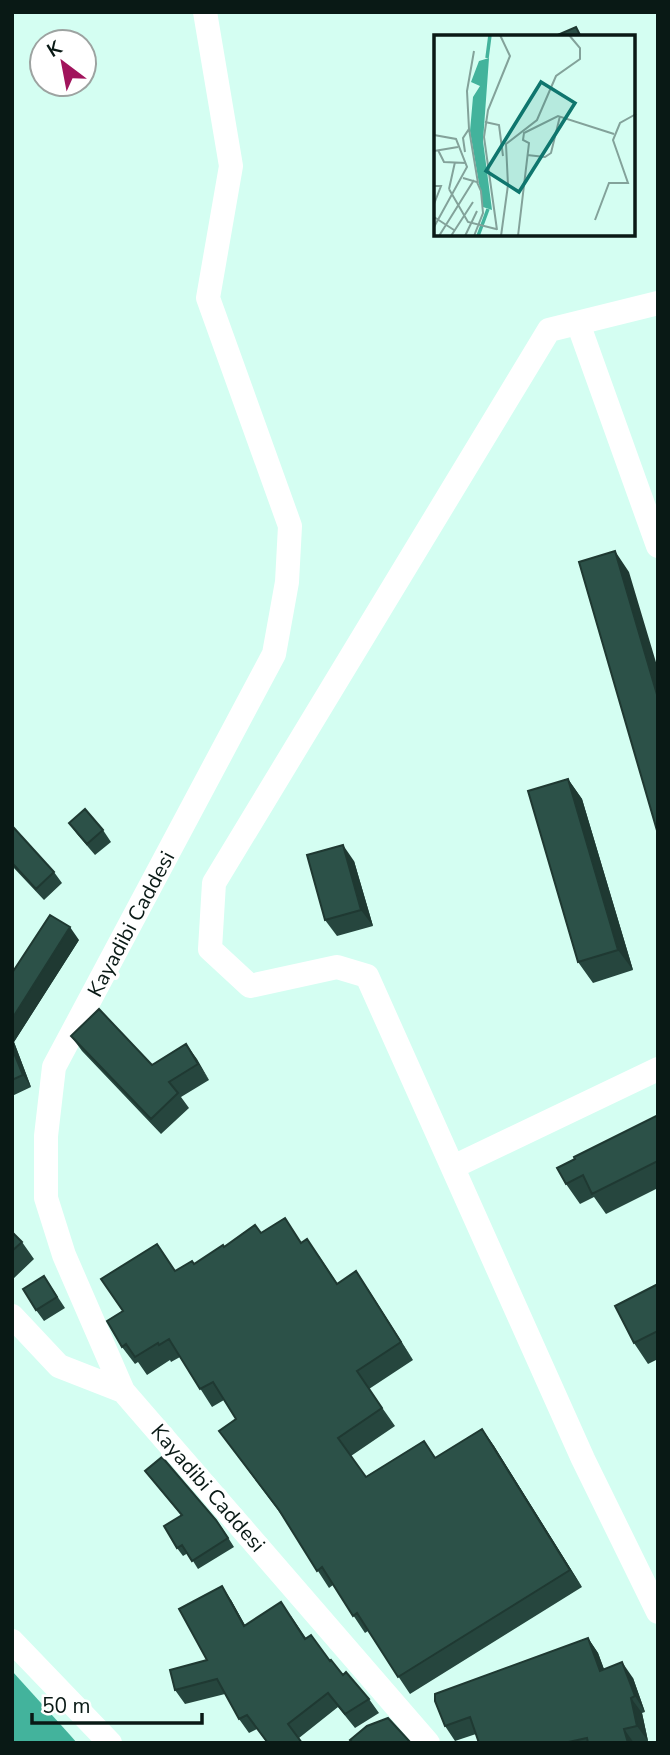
<svg xmlns="http://www.w3.org/2000/svg" width="670" height="1755" viewBox="0 0 670 1755" font-family="'Nunito Sans',sans-serif">
<style>
.water{fill:#43b39c}
.lines{fill:none;stroke-linecap:round;stroke-linejoin:round}
.minor{stroke:#fff;stroke-width:24}
.wall{fill:#26463e}
.shaded-wall{fill:#1f3932}
.building{fill:#2c5148;stroke:#1f3932;stroke-width:2}
.labels{text-anchor:middle;dominant-baseline:central;stroke-width:7;stroke-linejoin:round;paint-order:stroke}
.street-label{font-size:21px;fill:#091915;stroke:#fff}
.inset-river{fill:none;stroke:#43b39c;stroke-width:3.5}
.inset-road{fill:none;stroke:#83a29a;stroke-width:2}
.view{fill:#0f766e;fill-opacity:0.15;stroke:#0f766e;stroke-width:3.5}
.inset-edge{fill:none;stroke:#091915;stroke-width:3.5}
</style>
<rect width="100%" height="100%" fill="#d4fef2"/>
<path class="water" d="M12 1671 70 1735 77 1743H12Z"/>
<g class="lines">
<path class="minor" d="M205 12 231 166 208 298 290 526 287 582 274 654 54 1067 46 1136V1198L64 1255 123 1391 428 1743
M658 303 549 330 214 883 210 949 250 986 337 967 367 976 583 1459 658 1612
M578 323 658 546
M453 1167 658 1069
M12 1316 59 1366 123 1391
M12 1641 110 1743"/>
</g>
<path class="wall" d="M568 779 582 799 633 970 593 983 578 962Z
M69 823 103 830 111 842 95 855 77 834Z
M12 830 54 872 62 883 44 900 12 866Z
M354 861 373 926 337 936 325 920Z
M79 940 14 1042 31 1087 12 1096V973Z
M71 1036 152 1065 186 1044 209 1080 181 1097 189 1108 161 1134 82 1051Z
M658 1115V1188L606 1214 594 1197 580 1204 566 1184Z
M12 1232 22 1242 34 1259 12 1280Z
M261 1233 301 1242 319 1256 337 1283 368 1289 413 1360 369 1389 395 1426 351 1456 366 1477 424 1441 436 1458 482 1429 494 1446 582 1587 410 1694 368 1631 365 1633 333 1585 329 1588 283 1517 219 1431 236 1419 224 1400 212 1407 180 1357 171 1362 170 1360 147 1375 138 1362 135 1364 122 1347 176 1271 194 1264 224 1247Z
M44 1276 65 1308 44 1321 36 1310Z
M658 1284V1359L648 1364 634 1343Z
M145 1471 222 1528 234 1547 198 1569 188 1553 183 1556 177 1548 181 1515Z
M231 1600 245 1625 291 1616 306 1638 369 1699 379 1713 355 1728 338 1707 299 1738 302 1743H267L257 1729 249 1733 239 1719 225 1694 185 1704 175 1690 207 1660Z
M588 1638 598 1653 604 1669 633 1678 645 1712 642 1713 648 1741 640 1743H479L476 1734 455 1741 445 1726Z"/>
<path class="shaded-wall" d="M615 551 629 572 658 669V698Z
M568 779 582 799 633 970 618 950Z
M343 845 354 861 373 926 361 910Z
M70 927 79 940 14 1042 31 1087 23 1075 12 1048V1019Z
M186 1044 197 1059 209 1080 198 1064Z
M356 1271 368 1289 413 1360 401 1342Z
M482 1429 494 1446 582 1587 570 1570Z
M222 1586 231 1600 253 1640 244 1626Z
M588 1638 598 1653 610 1686 600 1671Z
M622 1662 633 1678 645 1712 635 1696Z
M631 1698 642 1713 648 1741 637 1726Z
M624 1729 634 1743H628Z"/>
<path class="building" d="M576 27 581 37H553Z
M615 551 658 698V834L579 562Z
M568 779 618 950 578 962 528 791Z
M85 809 103 830 87 844 69 823Z
M14 828 54 872 36 889 12 863V830Z
M343 845 361 910 325 920 307 855Z
M50 915 70 927 12 1019V973Z
M99 1009 152 1065 186 1044 198 1064 169 1082 178 1093 151 1119 71 1036Z
M12 1048 23 1075 12 1080Z
M658 1115V1161L592 1194 583 1175 566 1184 557 1168 575 1159 574 1157Z
M285 1218 301 1243 307 1239 337 1284 356 1271 401 1342 357 1371 382 1408 338 1438 366 1477 424 1441 435 1458 482 1429 570 1570 398 1677 357 1613 353 1616 322 1567 317 1571 279 1510 219 1431 236 1419 213 1382 200 1389 169 1339 159 1345 158 1343 135 1357 126 1344 122 1347 107 1321 123 1311 101 1279 157 1244 175 1271 192 1261 194 1264 223 1245 224 1247 255 1225 261 1233Z
M12 1232 22 1242 12 1251Z
M44 1276 57 1297 36 1310 23 1289Z
M658 1284V1331L634 1343 615 1306Z
M162 1457 216 1520 228 1538 192 1561 182 1545 177 1548 164 1526 182 1515 145 1471Z
M222 1586 244 1626 281 1602 305 1639 311 1635 330 1661 331 1660 343 1675 346 1672 369 1699 345 1714 328 1693 288 1724 302 1743H268L247 1715 239 1719 217 1679 175 1690 170 1670 207 1660 179 1609Z
M588 1638 600 1671 622 1662 635 1696 631 1698 637 1726 624 1729 628 1743H588L587 1738 564 1743H479L470 1717 445 1726 435 1701V1694Z
M388 1718 411 1743H353L350 1740 367 1726Z"/>
<g class="labels">
<g class="street-label">
<text transform="translate(131 924) rotate(-62)">Kayadibi Caddesi</text>
<text transform="translate(208 1488) rotate(49)">Kayadibi Caddesi</text>
</g>
</g>
<g transform="translate(434 35)">
<rect width="201" height="201" fill="#d4fef2"/>
<path d="M55 23 49 106 58 175 49 172 36 96 39 62 46 51 37 47 45 26Z" fill="#43b39c"/>
<path class="inset-river" d="M53 23 56 0M44 201 54 174"/>
<path class="inset-road" d="M51 87 65 90 69 121M35 94 33 56 40 16M0 100 22 104 33 132 0 192M4 115 10 127 32 128M0 116 24 112M31 117 29 103 35 94 44 148M93 120 111 122 117 118 126 81M29 143 43 147 47 156 49 178 40 201M0 151H7L0 169M15 154 34 187 62 194M15 154 21 127M0 182 20 195M161 185 175 148H194L179 105 186 88 202 79M63 195 50 102 54 75 76 21 66 0M5 201 40 145M17 201 39 167M31 201 43 176M67 201 74 150 72 109 103 85 122 41 146 24V13L135 0M84 201 95 108 89 105 90 98 124 81 180 99"/>
<path class="view" d="M107 47 141 68 85 157 52 136Z"/>
<rect width="201" height="201" class="inset-edge"/>
</g>
<rect width="670" height="1755" fill="none" stroke="#091915" stroke-width="28"/>
<g transform="translate(63 63) rotate(328)"><circle r="33" fill="#ffffff" stroke="#9da3a1" stroke-width="2"/>
<path d="M0-5L12 26L0 18L-12 26Z" fill="#a1145c"/>
<text y="-10" font-size="19" font-weight="bold" text-anchor="middle" fill="#091915">K</text>
</g>
<path d="M32 1713v10h170v-10" fill="none" stroke="#091915" stroke-width="3.5"/>
<text x="42" y="1713" font-size="21" fill="#091915" stroke="#ffffff" stroke-width="5" paint-order="stroke">50 m</text>
</svg>
